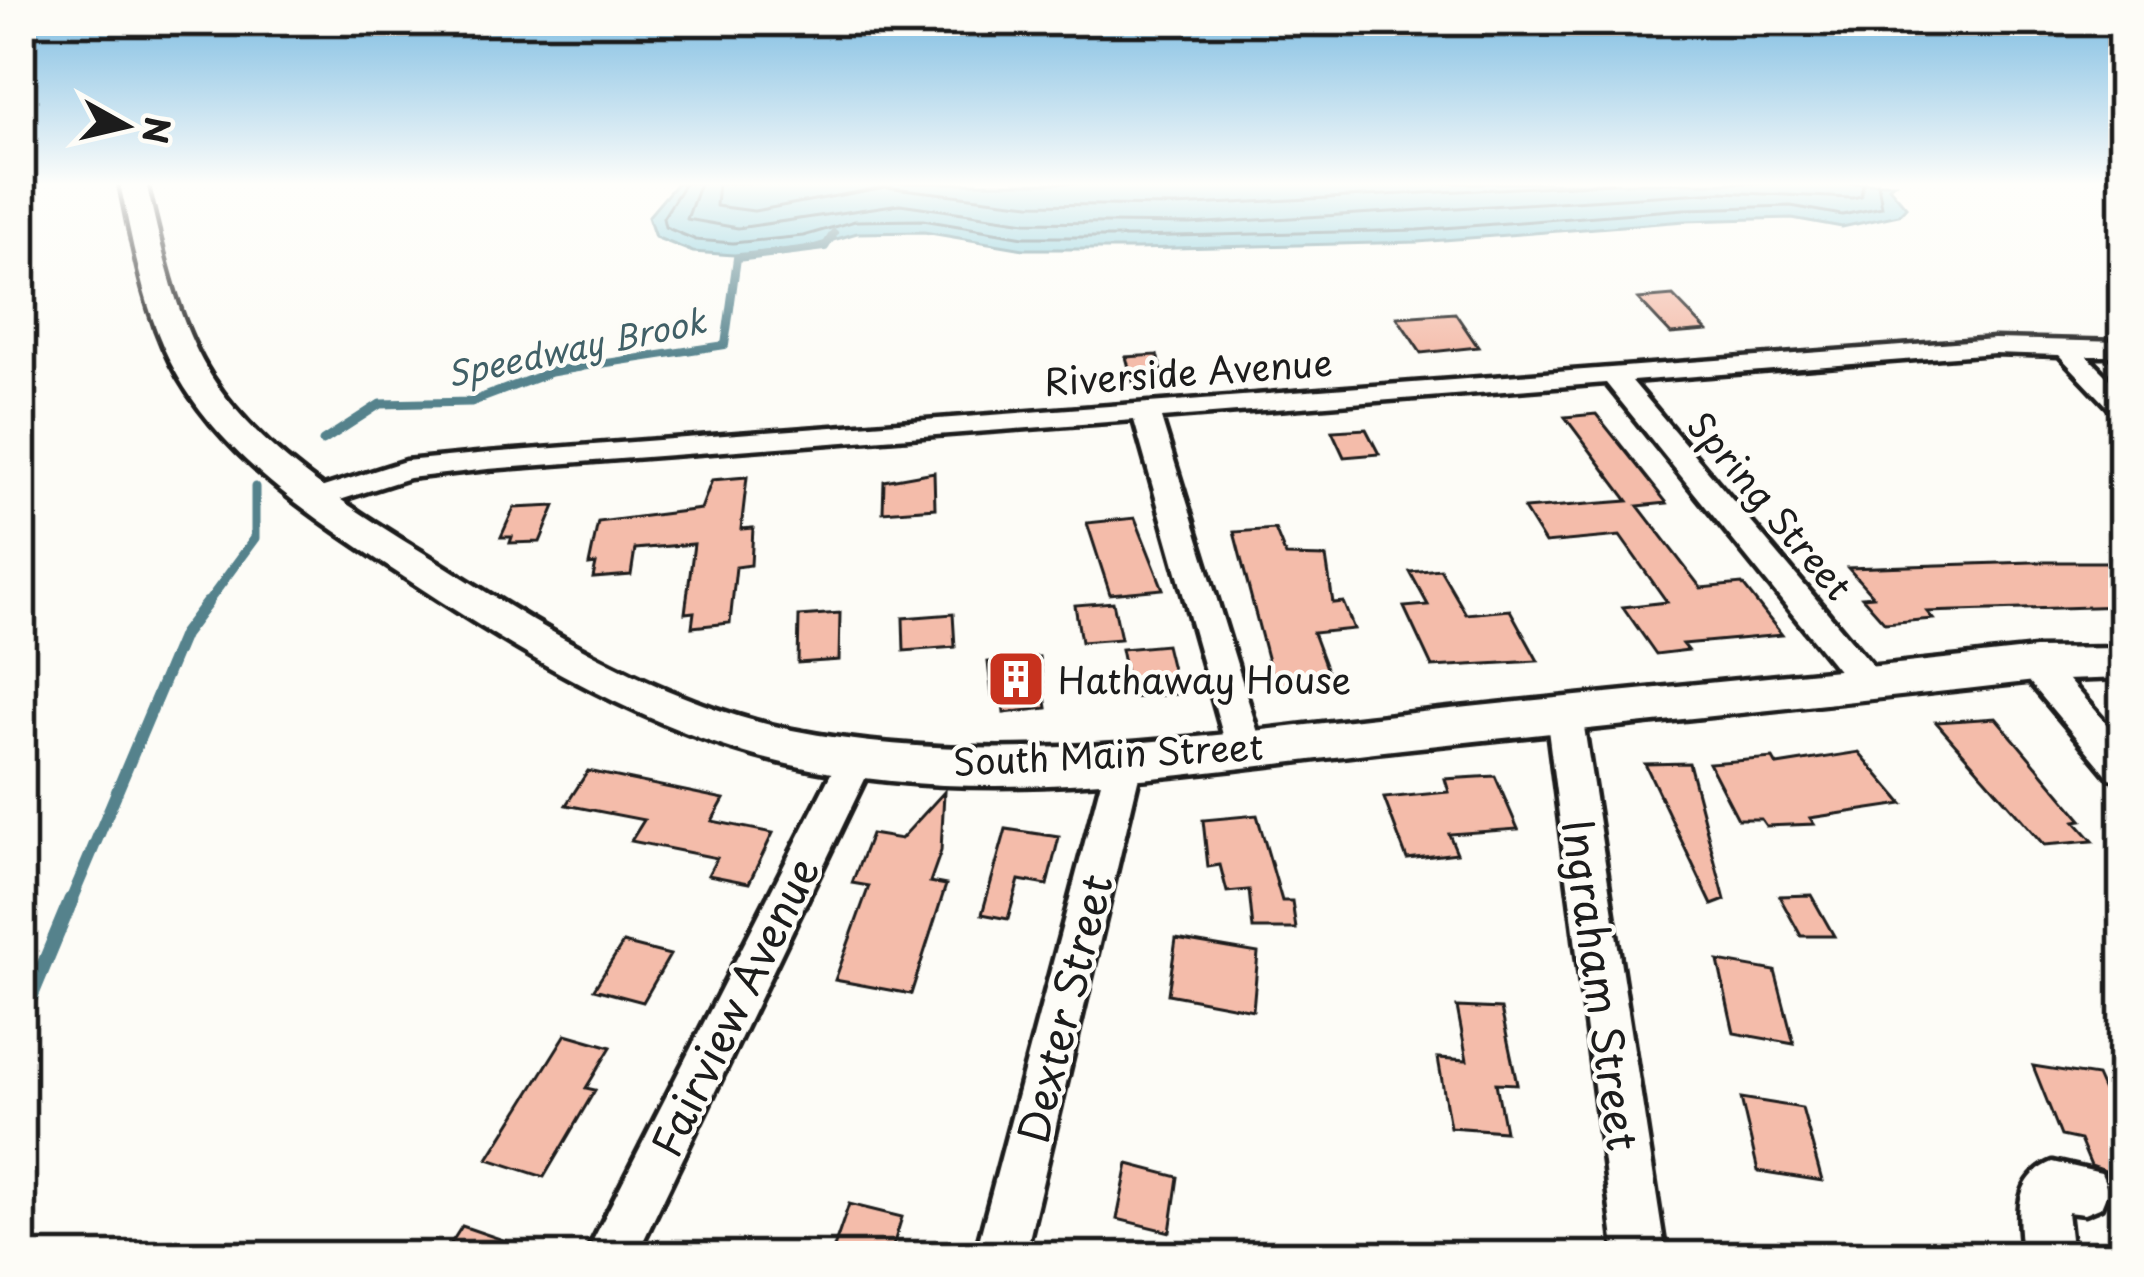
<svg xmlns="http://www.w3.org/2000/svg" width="2144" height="1277" viewBox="0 0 2144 1277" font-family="'Playpen Sans',sans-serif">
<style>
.water{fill:#79c6d7;stroke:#54828c;stroke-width:3}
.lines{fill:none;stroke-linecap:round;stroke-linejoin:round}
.shore{stroke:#416067;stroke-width:3}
.stream-far3{stroke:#54828c;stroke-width:8}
.stream-far2{stroke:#54828c;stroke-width:9}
.stream-far1{stroke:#54828c;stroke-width:12}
.stream{stroke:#54828c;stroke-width:15}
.building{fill:#f4bcaa;stroke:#1c1c1c;stroke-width:3}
.minor-casing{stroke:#1c1c1c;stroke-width:9}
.major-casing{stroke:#1c1c1c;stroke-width:9}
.minor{fill:#fdfcf7;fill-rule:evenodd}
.major{fill:#fdfcf7;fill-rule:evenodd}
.labels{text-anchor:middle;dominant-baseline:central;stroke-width:9;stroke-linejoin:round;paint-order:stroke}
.far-water-label{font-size:33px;font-style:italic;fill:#416067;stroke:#fdfcf7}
.street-label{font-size:36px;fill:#1c1c1c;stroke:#fdfcf7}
.poi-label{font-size:36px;fill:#1c1c1c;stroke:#fdfcf7;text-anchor:start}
.near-street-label{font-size:42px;fill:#1c1c1c;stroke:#fdfcf7}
</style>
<rect width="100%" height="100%" fill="#fdfcf7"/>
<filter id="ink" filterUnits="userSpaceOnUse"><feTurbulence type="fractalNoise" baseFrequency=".00833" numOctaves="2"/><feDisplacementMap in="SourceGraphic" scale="24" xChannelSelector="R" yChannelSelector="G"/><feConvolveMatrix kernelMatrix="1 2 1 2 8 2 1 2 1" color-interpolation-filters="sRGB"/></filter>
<g filter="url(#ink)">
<path class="water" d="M677 183H1894L1889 187 1906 207 1899 215 1842 227 1792 218 1685 221 1418 242 1135 249H1024L924 232 857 233 806 248 734 255 693 252 655 237 648 217Z"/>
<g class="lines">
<path class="shore" d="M685 183 663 218 665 227 696 240 733 243 803 236 855 221 923 220 1024 237H1135L1418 230 1684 209 1791 206 1842 215 1882 207 1878 183
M700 183 687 219 738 228 900 204 1026 222 1190 224 1721 192 1852 198 1861 196 1863 183
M718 183 716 206 754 211 885 187 1030 204 1175 206 1612 183"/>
<path class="stream-far3" d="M561 370 725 345 737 258 825 247 834 233"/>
<path class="stream-far2" d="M323 441 380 404 471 402 551 372 580 367
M205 606 255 538V487"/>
<path class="stream-far1" d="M70 903 183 635 207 603"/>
<path class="stream" d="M21 1020 71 900"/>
</g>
<path class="building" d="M1673 296 1707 331 1671 334 1638 299Z
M1455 313 1478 347 1421 353 1397 317Z
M1157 355 1165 380 1133 382 1126 357Z
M1596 414 1667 503 1638 506 1701 588 1742 584 1782 635 1683 644 1688 650 1656 654 1623 607 1667 602 1620 536 1545 543 1524 509 1628 501 1565 417Z
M1366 429 1379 454 1344 457 1332 431Z
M934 472 935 508 883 512 884 481Z
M747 477 741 529 753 528 751 565 736 567 730 623 692 627 694 612 685 613 694 544 635 549 631 575 593 578 596 564 589 565 598 522 701 509 712 480Z
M555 506 540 542 510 543 512 537H501L514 508Z
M1135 518 1163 589 1110 594 1087 523Z
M1275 529 1286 556 1326 557 1333 603 1343 602 1354 629 1313 633 1329 676 1306 679 1308 685 1275 688 1234 532Z
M2032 562H2123V606L1927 612 1933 619 1885 623 1862 597 1873 596 1848 568Z
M1440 569 1466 614 1510 610 1538 661 1432 667 1404 607 1428 605 1410 572Z
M1113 602 1121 639 1081 642 1075 605Z
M840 613 839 660 798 663 799 616Z
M953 614 955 647 904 651 903 618Z
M1166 645 1178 694 1131 698 1121 649Z
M1039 657 1047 708 1004 713 1002 695 992 696 988 662Z
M1996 718 2082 820 2075 821 2093 841 2044 845 1936 722Z
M1859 752 1903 804 1810 818 1814 824 1766 826 1761 819H1738L1709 763 1773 758 1777 765Z
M1689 763 1725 900 1712 905 1645 764Z
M588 771 724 799 712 821 773 833 749 883 708 875 717 858 631 841 644 820 566 805Z
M1495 776 1518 829 1449 834 1457 853 1407 859 1384 798 1449 792 1445 779Z
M944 792 941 851 930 882 946 885 911 994 835 980 869 886 852 883 871 834 901 839Z
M1257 815 1282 901H1292L1296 929H1253L1249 890 1227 892 1220 865 1208 867 1203 820Z
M1006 829 1059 837 1047 885 1019 880 1008 919 982 914Z
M1811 895 1834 936H1801L1779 896Z
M1176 939 1258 953 1253 1010 1168 994Z
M623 943 670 955 643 1002 594 989Z
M1718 961 1775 971 1794 1044 1734 1033Z
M1457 1007 1501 1009 1517 1084 1496 1083 1505 1131 1450 1127 1438 1058 1467 1060Z
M566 1034 611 1047 586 1088 595 1090 544 1177 488 1159Z
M2033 1066 2097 1076 2110 1105 2123 1107V1239L2107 1203 2112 1188 2105 1171 2091 1166 2080 1140 2061 1136Z
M1741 1098 1802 1108 1822 1181 1758 1171Z
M1128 1164 1178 1177 1170 1232 1117 1219Z
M849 1204 902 1217 890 1256H831Z
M462 1226 535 1251 534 1256H443Z"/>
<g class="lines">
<defs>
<path id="minor" d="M1994 339 2123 342V356H2087L2123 392V415L2114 413 2059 355 1994 353 1632 381 1881 676 1886 685 1881 694H1857L1606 383 1161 418 1263 749 1258 759H1232L1227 749 1134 420 488 469 409 478 321 506 307 497 311 491 405 461 488 453Z
M2035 653 2047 656 2123 743V782L2110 778 2023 674 2018 665 2023 656Z
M1564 701 1576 705 1582 714 1666 1256H1616L1546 714 1552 705Z
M858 742 871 746 876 756 636 1256H585L840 756 845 746Z
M1125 745 1138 749 1143 759 1025 1256H975L1107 759 1112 749Z
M2053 1162 2101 1173 2108 1190 2101 1207 2084 1214 2067 1212 2072 1256H2022C2019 1218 2011 1179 2053 1162Z"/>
<path id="major" d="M120 183H146C162 248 175 319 211 376 263 458 363 515 443 565 550 633 666 704 792 730 994 770 1201 736 1403 714 1614 691 1825 673 2035 649L2123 648V678L2035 681C1827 705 1619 725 1411 748 1206 770 991 812 787 764 650 732 529 659 413 583 325 525 219 459 171 363 143 307 133 243 120 183Z"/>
</defs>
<use href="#minor" class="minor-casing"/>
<use href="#major" class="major-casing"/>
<use href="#minor" class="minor"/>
<use href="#major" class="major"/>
</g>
</g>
<linearGradient id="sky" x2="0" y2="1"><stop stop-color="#7bbbe1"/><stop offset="0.51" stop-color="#fefefb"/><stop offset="1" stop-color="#fefefb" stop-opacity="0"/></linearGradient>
<rect width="2144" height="361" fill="url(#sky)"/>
<defs>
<symbol id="building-square" viewBox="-11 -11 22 22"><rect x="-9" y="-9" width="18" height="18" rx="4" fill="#c8321e" stroke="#fdfcf7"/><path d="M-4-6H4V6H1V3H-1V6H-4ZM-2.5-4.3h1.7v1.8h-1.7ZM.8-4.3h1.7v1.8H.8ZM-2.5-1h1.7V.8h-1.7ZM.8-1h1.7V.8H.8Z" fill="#fff"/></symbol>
</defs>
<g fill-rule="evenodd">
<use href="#building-square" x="983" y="646" width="66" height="66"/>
</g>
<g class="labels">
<g class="far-water-label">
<text transform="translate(576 346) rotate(-12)">Speedway Brook</text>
</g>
<g class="street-label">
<text transform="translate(1188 371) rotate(-4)">Riverside Avenue</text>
<text transform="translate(1771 505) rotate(50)">Spring Street</text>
<text transform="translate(1108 753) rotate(-3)">South Main Street</text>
</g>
<g class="poi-label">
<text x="1058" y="679">Hathaway House</text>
</g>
<g class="near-street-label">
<text transform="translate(1602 985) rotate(82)">Ingraham Street</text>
<text transform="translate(733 1006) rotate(-64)">Fairview Avenue</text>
<text transform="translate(1063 1008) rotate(-76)">Dexter Street</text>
</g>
</g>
<rect width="2144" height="1277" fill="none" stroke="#fdfcf7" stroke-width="72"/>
<rect x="36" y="36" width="2072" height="1205" fill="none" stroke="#1c1c1c" stroke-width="4.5" filter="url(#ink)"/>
<g transform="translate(126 126) rotate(98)" stroke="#fdfcf7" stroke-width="9" paint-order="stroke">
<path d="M0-9L21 45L0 30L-21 45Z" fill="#1c1c1c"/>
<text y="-18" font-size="33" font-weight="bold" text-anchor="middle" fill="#1c1c1c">N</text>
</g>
</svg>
